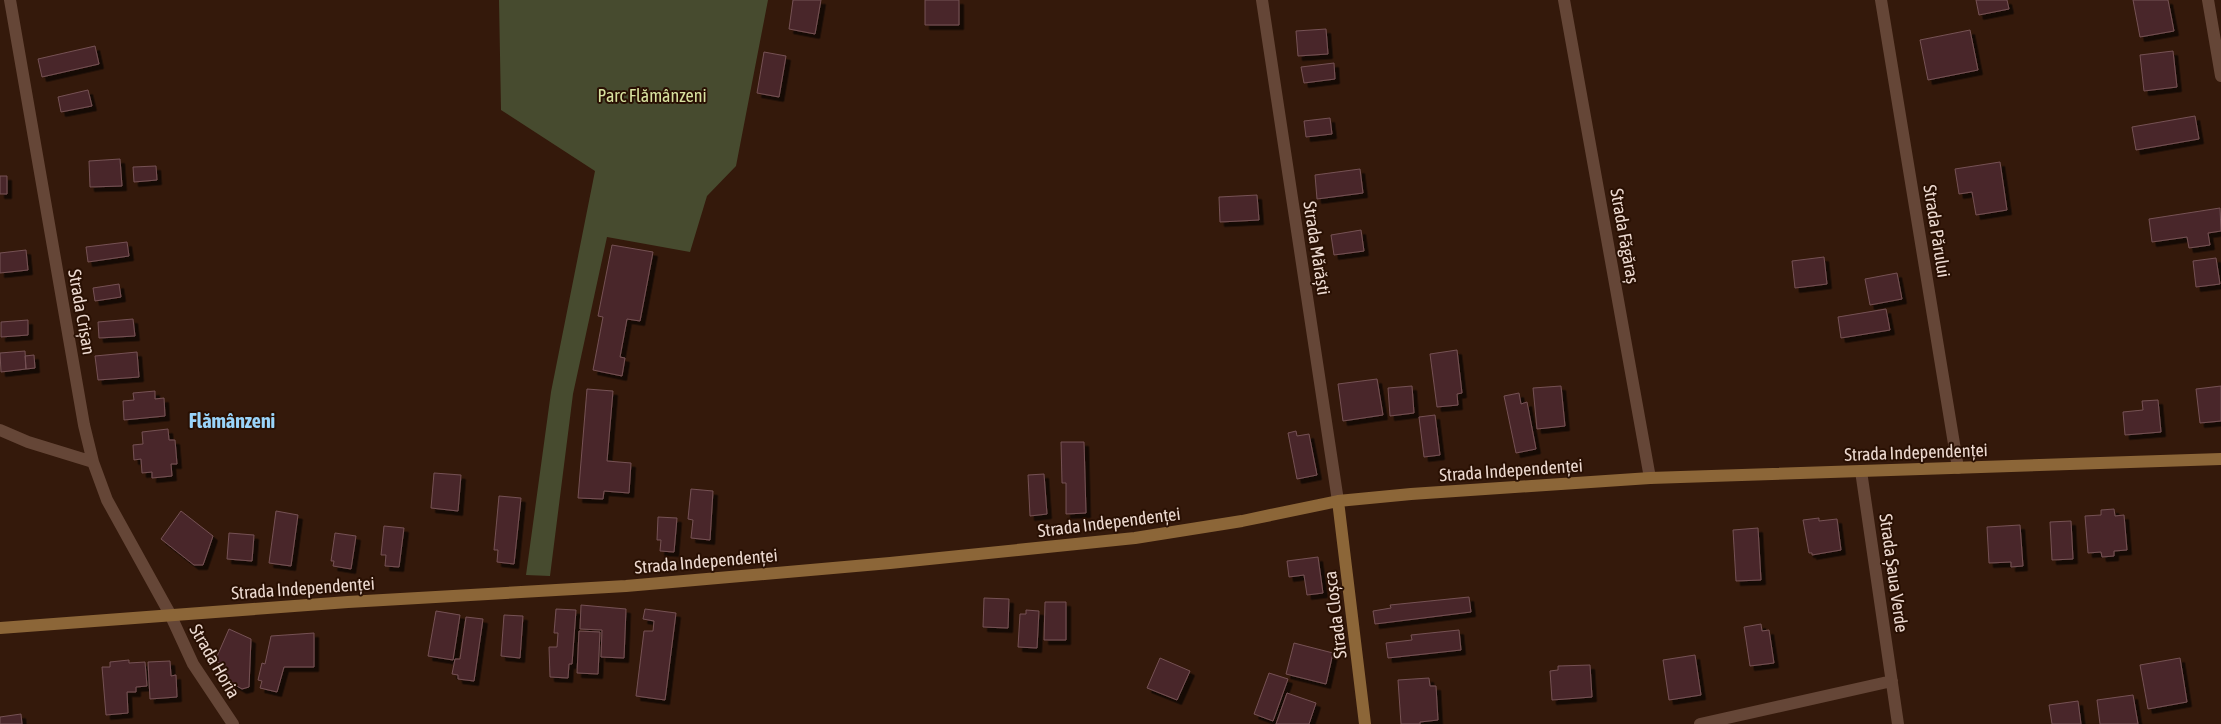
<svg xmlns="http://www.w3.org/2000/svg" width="2221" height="724" viewBox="0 0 2221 724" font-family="'Asap Condensed',sans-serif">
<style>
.green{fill:#474b2f}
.building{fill:#48282b;stroke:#765154;filter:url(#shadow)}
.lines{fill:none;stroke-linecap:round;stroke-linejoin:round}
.street{stroke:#654637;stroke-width:12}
.secondary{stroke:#8c6638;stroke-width:12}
.labels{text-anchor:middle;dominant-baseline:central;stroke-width:4;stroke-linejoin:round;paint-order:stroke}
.park-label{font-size:18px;fill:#d8e29f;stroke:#291003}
.street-label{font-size:18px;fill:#ecd9d0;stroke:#291003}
.quarter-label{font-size:20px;font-weight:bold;fill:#99d3f9;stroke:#291003}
</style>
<defs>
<filter id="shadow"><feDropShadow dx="4.5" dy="4.5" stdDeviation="0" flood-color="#0009"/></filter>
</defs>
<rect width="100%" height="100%" fill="#34190b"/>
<path class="green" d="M499 0H768L736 166 707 196 690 252 607 237 573 394 550 576 526 575 551 392 595 171 501 110Z"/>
<path class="building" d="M793 0H821L815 34 789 29Z
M925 0H959V25H925Z
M1976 0H2007L2009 9 1979 15Z
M2133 0H2168L2174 31 2140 37Z
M1326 29 1328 54 1298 56 1296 31Z
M1970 30 1978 70 1928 80 1920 40Z
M95 46 99 64 42 77 38 59Z
M2173 51 2177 87 2144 91 2140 55Z
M764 52 786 56 779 97 757 93Z
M1334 63 1335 79 1304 83 1301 67Z
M88 90 92 106 61 112 58 97Z
M2195 116 2199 139 2136 150 2132 127Z
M1330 118 1332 134 1306 137 1304 121Z
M120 159 122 186 90 187 89 161Z
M2000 162 2007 210 1976 215 1972 192 1959 194 1955 169Z
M156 166 157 180 134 182 133 167Z
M1360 169 1363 193 1317 199 1315 175Z
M0 176H7V194H0Z
M1257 195 1259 220 1220 222 1219 197Z
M2220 208 2221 231 2208 233 2210 245 2189 248 2187 237 2152 242 2149 219Z
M1361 230 1364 251 1334 255 1331 235Z
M127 242 129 256 88 262 86 247Z
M612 245 653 252 640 321 627 319 620 357 625 358 622 376 593 370 603 317 598 316Z
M26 250 28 270 0 273V253Z
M1824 257 1827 284 1795 288 1792 261Z
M2216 258 2220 284 2196 287 2193 261Z
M1897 273 1902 299 1870 305 1865 279Z
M119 284 121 297 95 301 93 288Z
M1886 309 1890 330 1841 338 1838 317Z
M133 319 135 336 99 338 98 322Z
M28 320V335L1 337V322Z
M1457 350 1462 393 1457 394 1458 405 1437 407 1430 354Z
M25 351 26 369 1 372 0 353Z
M137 352 139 377 98 380 95 356Z
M34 355 35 368 26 369 25 356Z
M1377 379 1383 415 1343 421 1338 384Z
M1412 386 1414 413 1390 416 1388 388Z
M1561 386 1565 426 1537 429 1533 388Z
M2221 386V421L2200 423 2196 389Z
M587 389 613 391 607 461 631 463 629 493 604 491 603 499 578 498Z
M155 391V399L164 398 165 416 124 420 123 401 134 400 133 393Z
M1519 393 1521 404 1527 402 1536 449 1516 453 1504 396Z
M2158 400 2161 432 2125 435 2123 412 2143 410 2142 401Z
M1435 415 1440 455 1424 457 1419 417Z
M168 429 169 440H175L177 464H171L172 476 152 478V472L142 473 141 459 134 460 133 445 143 444 142 432Z
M1296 431 1297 436 1309 434 1317 475 1297 479 1288 433Z
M1061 442H1084L1086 513 1066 514V483H1062Z
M434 473 461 475 458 511 431 508Z
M1044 474 1047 514 1030 516 1028 475Z
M691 489 713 491 710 540 691 538 693 520 688 519Z
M499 496 521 498 514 564 497 562 498 550H494Z
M2114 509 2115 516 2124 515 2127 550 2114 551V556L2102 557 2101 552 2088 553 2085 516 2101 515V510Z
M181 511 213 536 203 565H194L161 539Z
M276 511 298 515 291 566 269 563Z
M658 517 677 518 674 552 660 551 661 540H657Z
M1819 518V521L1837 519 1841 550 1812 555V553H1809L1803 520Z
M2071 521 2073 559 2052 560 2050 522Z
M2020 525 2023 566 2011 567V562L1989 563 1987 527Z
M384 526 404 528 399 567 385 566 386 555H381Z
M1758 528 1761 580 1736 581 1733 530Z
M229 533 254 535 252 561 227 559Z
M335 533 356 536 351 569 333 566 334 561H331Z
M1318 557 1323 593 1307 595 1304 575 1289 577 1287 561Z
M1469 597 1471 612 1375 624 1373 611 1391 608 1390 605Z
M984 598 1009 599 1008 628 983 627Z
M1045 602H1066V640H1044Z
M581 605 626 609 624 658 601 657 602 630 580 629Z
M556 609 576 610 572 664H569L568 678 550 677 549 647H557L558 633H554Z
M645 609 676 613 665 700 636 696 644 631H653L654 621 643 619Z
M1026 610 1039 611 1037 648 1018 647 1020 614H1026Z
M436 611 460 615 453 660 428 656Z
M504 615 523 616 520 658 501 656Z
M466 617 483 619 474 681 458 679V675L452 674 455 659H460Z
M1761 624 1762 631 1769 630 1774 663 1750 666 1744 627Z
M229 629 251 639 249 687 242 689 228 681 223 665 215 661Z
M1459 630 1461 650 1388 658 1386 643 1412 640 1411 635Z
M579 631 600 632 598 674 577 673Z
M314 633V667H284L277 692 260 688 262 681 258 680 262 663 265 664 271 636Z
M1294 643 1333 653 1326 684 1286 674Z
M1695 655 1701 695 1669 700 1663 660Z
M1160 658 1190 671 1177 700 1147 688Z
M2180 658 2187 702 2148 709 2140 665Z
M129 660V663L145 662 147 686 136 687V692H127L128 713 106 715 102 667H110V662Z
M170 661 171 676 176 675 177 697 150 699 148 662Z
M1590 665 1592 697 1552 700 1550 671 1558 670V666Z
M1269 673 1288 679 1273 721 1254 714Z
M1429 678 1430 686H1436L1438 720 1420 722V724H1401L1398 680Z
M1287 693 1316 703 1309 724H1276Z
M2133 695 2138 724H2100L2097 700Z
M2078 701 2081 724H2052L2049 705Z
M21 714 22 724H0V717Z"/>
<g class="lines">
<path class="street" d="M10 0 84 425 93 462 107 500 170 614 193 664 233 724
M1262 0 1338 501
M1564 0 1650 478
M1881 0 1958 468
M2208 0 2221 76
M0 430 28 442 93 462
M1861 471 1898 724
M1700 724 1892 681"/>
<path class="secondary" d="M1338 501 1365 724
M0 628 348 602 626 586 890 563 1135 538 1242 521 1338 501 1411 494 1650 478 2221 459"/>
</g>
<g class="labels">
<g class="park-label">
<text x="652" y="95">Parc Flămânzeni</text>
</g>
<g class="street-label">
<text transform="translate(1937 231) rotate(81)">Strada Părului</text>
<text transform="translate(1625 236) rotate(80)">Strada Făgăraș</text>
<text transform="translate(1317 248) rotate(81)">Strada Mărăști</text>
<text transform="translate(82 312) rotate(80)">Strada Crișan</text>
<text transform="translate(1916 452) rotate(-2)">Strada Independenței</text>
<text transform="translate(1511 470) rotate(-4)">Strada Independenței</text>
<text transform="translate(1109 522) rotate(-7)">Strada Independenței</text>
<text transform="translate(706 561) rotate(-5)">Strada Independenței</text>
<text transform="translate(1894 573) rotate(82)">Strada Șaua Verde</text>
<text transform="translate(303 588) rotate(-4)">Strada Independenței</text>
<text transform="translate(1335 615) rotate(-97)">Strada Cloșca</text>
<text transform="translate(215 661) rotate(60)">Strada Horia</text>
</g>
<g class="quarter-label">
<text x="232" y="420">Flămânzeni</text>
</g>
</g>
</svg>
